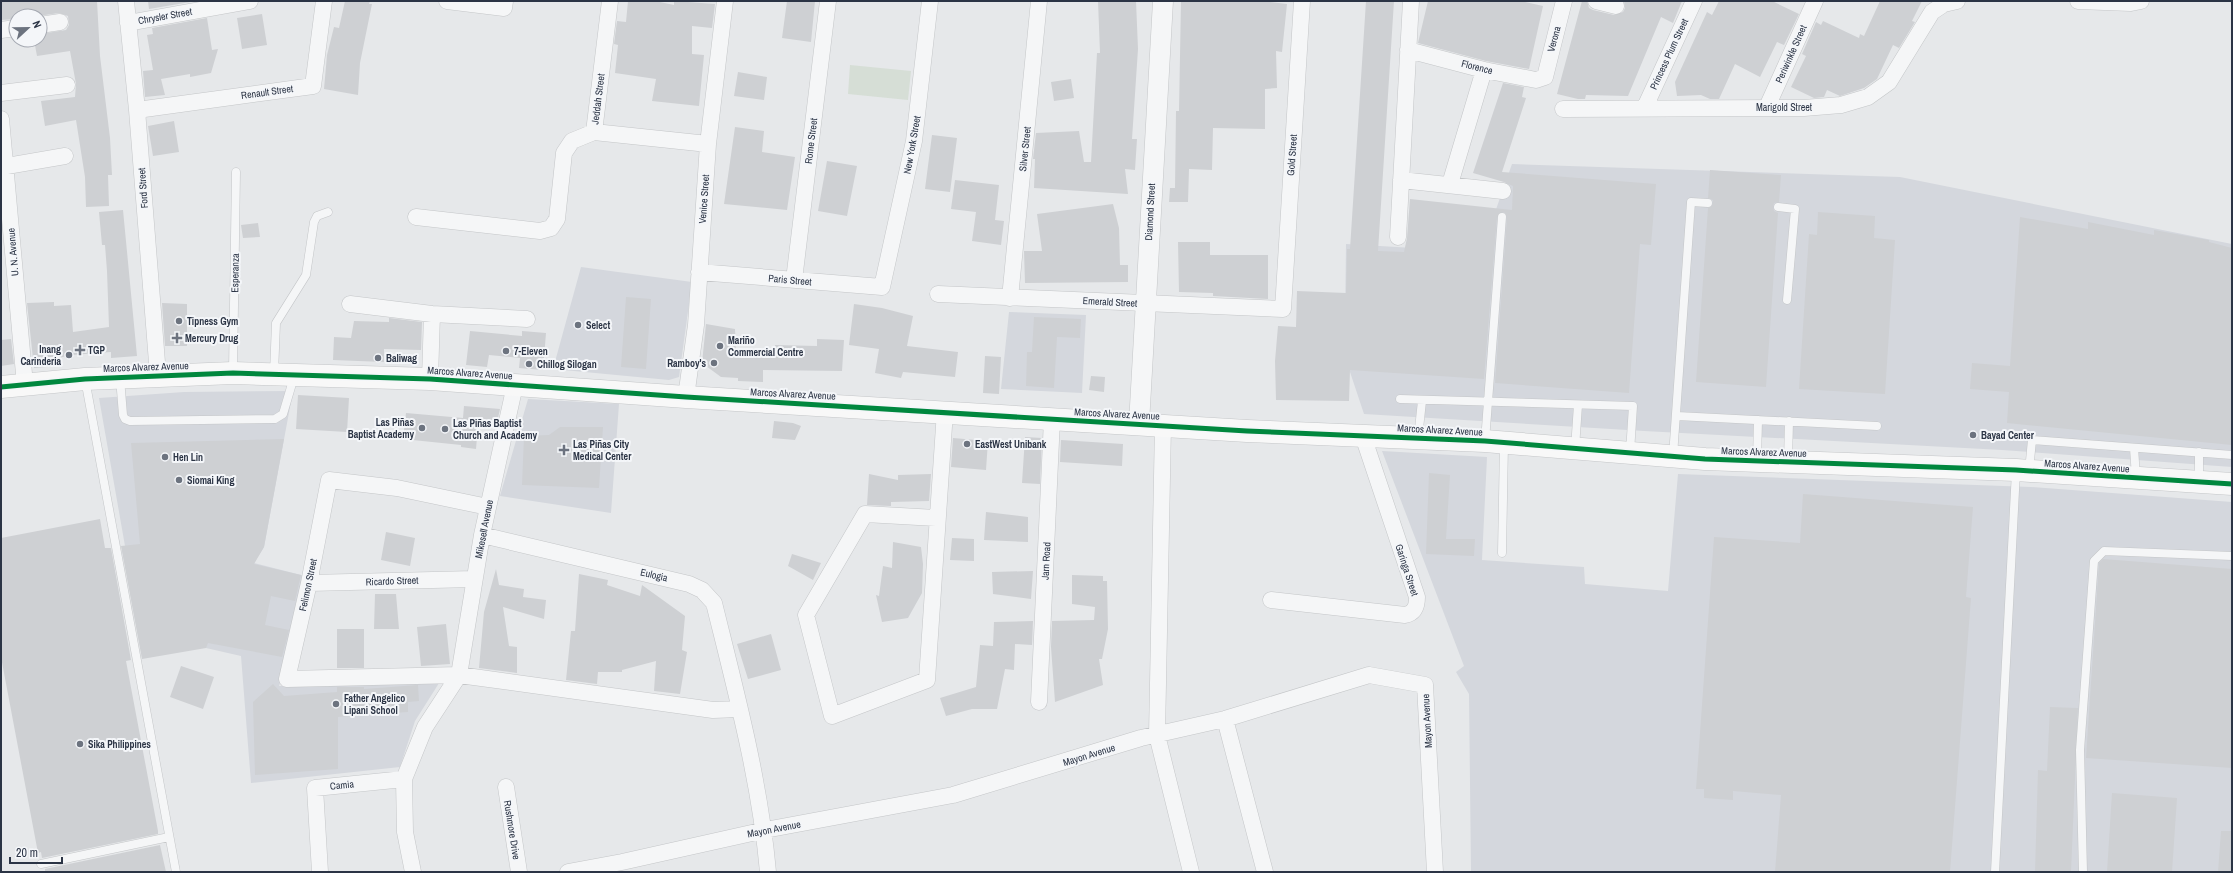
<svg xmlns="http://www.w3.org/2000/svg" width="2233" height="873" viewBox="0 0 2233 873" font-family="'Archivo Narrow',sans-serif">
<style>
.built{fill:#d4d7dd}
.green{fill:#d6ded6}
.building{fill:#ced0d3}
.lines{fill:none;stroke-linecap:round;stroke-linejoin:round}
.service-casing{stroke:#c4c6c8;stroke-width:9}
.minor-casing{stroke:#c4c6c8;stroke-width:17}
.tertiary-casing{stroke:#c4c6c8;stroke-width:21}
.secondary-casing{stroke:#c4c6c8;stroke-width:23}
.service{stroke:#f5f6f7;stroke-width:8}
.minor{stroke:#f5f6f7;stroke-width:16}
.tertiary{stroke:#f5f6f7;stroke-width:20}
.secondary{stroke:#f8f8f8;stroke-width:22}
.cycleway-casing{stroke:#f4f6f9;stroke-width:8}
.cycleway{stroke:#00873e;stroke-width:5}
.poi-dot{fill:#6c737f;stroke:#f4f6f9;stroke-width:1.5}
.labels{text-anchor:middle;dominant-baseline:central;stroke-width:4;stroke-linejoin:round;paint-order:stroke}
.street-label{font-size:10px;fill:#2b3445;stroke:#f4f6f9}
.poi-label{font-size:10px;font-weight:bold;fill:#2b3445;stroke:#f4f6f9;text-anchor:start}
</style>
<rect width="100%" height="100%" fill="#e6e8ea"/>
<path class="built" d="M1512 164 1900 177 2232 244V467L2002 450 1644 431 1364 414 1349 369 1345 326 1346 244 1481 252Z
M581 267 692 282 679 377 669 380 553 369Z
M1009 312 1086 315 1082 393 1001 389Z
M293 391 264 547 254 563 305 576 287 659 279 686 441 680 415 721 400 767 251 783 241 656 206 648 125 546 99 398 184 392Z
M528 399 619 404 611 513 500 496Z
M1382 451 1487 457 1482 560 1584 567 1585 584 1668 591 1678 474 2031 487 2232 502V872H1471L1469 694 1456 672 1464 666Z"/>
<path class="green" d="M850 65 911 71 908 100 848 94Z"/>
<path class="building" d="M1 1H97L100 56 110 138 112 175H108L109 206 86 207 85 177 76 120 45 126 41 101 75 97 76 84 70 51 37 56 34 40H40V34L66 30 69 25 68 16 59 13 38 16H16V19L1 20Z
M148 1H196L149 9Z
M345 1H370L369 4H372L360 63 358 95 324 89 327 55 334 27 339 28Z
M628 1H655L674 5V1L715 4 712 28 692 26V54L704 55 699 106 652 101 656 79 615 73 618 45 614 44 617 21 626 22Z
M787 1H815L811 42 782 38Z
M1098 1H1136L1138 49 1132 139H1137L1135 170 1125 169 1128 194 1034 188 1035 159H1033L1036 133 1079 131 1084 162H1091L1097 53H1100Z
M1181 1H1263L1287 4 1282 52 1276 51 1277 88 1265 89V129L1213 128 1212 170 1189 169 1188 202H1169L1170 188H1175L1176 111H1179Z
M1366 1H1394L1378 251 1404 252 1407 238 1410 199 1512 210 1513 186 1504 182 1473 173 1503 83 1524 87 1522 97 1526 98 1502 172 1656 184 1651 245 1640 244 1629 393 1495 383 1507 217 1505 213 1502 212 1497 217 1484 379 1350 370 1349 401 1276 400 1275 361 1278 326 1296 327 1297 291 1346 293 1347 249H1350Z
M1428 1H1521L1543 6 1529 69 1486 61 1418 43Z
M1582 1H1587L1589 8 1593 10 1614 15 1623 12 1625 8 1624 1H1682L1673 23 1661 17 1628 96 1586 95 1585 99H1578L1557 94Z
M1719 1H1772L1799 14 1784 45 1777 42 1760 77 1735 64 1719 99H1710L1701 95 1677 96 1675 82 1707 12 1712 15Z
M1880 1H1922L1912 21 1915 22 1899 48 1893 45 1877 79 1864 88 1840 96 1827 90 1824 97 1814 98 1791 87 1806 56 1802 54 1816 22 1821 25 1823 21 1859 38 1860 34 1864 36Z
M262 14 267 45 242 49 237 18Z
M207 18 212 50 218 49 211 73 190 77V74L161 79 165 95 145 97 143 71 153 70 147 35 153 34 152 28Z
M738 72 767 77 764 100 734 96Z
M1071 79 1074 98 1054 101 1051 82Z
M174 121 179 152 153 156 148 126Z
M735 127 764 131 762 152 795 157 787 210 724 204Z
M932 135 957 138 950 192 925 189Z
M827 161 857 166 847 216 818 211Z
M1710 170 1781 175 1779 202 1774 203 1773 207 1774 211 1778 213 1766 387 1696 382 1708 208 1713 204V200L1708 198Z
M955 180 999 185 995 220 1004 221 1001 245 972 241 976 212 951 209Z
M1113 204 1119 228 1120 265H1128V282L1025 283 1024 251H1042L1037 214Z
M123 210 137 356 111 358V352L72 355 58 358 59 366 34 368 27 303 54 302V306L71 305 73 332 109 327 107 271 105 245H102L99 212Z
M1818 212 1875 216 1874 238 1895 240 1885 394 1799 389 1809 234 1817 235Z
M2020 217 2088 229V222L2154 235V230L2209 240V242L2232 248V445L2007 423 2009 392 1970 389 1972 363 2010 366Z
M258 223 260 237 243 238 241 225Z
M1178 242H1210V255H1268V299L1213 296V293L1179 292Z
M626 297 651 299 646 369 621 367Z
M162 303 187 304V346H165Z
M854 304 882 308 913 316 907 346 958 352 955 377 903 372 901 378 875 373 879 349 849 345Z
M1034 317 1081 319 1080 338 1057 337 1054 388 1026 386 1027 352H1032Z
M389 318 422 322 421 350 384 349V362L333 360 334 337 351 338 354 321 389 322Z
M706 324 735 329 736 355 775 357V345L817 346V339L844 340 842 371 763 370V382L738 381V378L721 377 702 363Z
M470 331 522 336V331L546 333 543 370 519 368 520 358 489 355 487 367 466 365Z
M11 339 14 364 1 366V340Z
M985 356 1001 357 999 394 983 393Z
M1091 376 1105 377 1104 392 1089 390Z
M298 395 349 398 347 432 296 429Z
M464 406 500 409 496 427 478 425 476 449 461 447V445L403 439 406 413 463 418Z
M774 421 793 423 801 426 795 440 772 438Z
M560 427H603L599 488 522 485 524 436 549 435Z
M1025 437 1042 438 1040 484 1022 483Z
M953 438 988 441 986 470 951 467Z
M284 439 264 547 254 564 301 575 295 601 271 596 265 625 289 630 282 657 208 643 206 648 142 659 121 546 140 544 131 443Z
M1061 440 1123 444 1122 466 1060 462Z
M1429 473 1450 475 1446 539H1475L1474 556 1426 554Z
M869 474 898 480V475L931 474 929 501 891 502V506L867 505Z
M1803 494 1973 507 1966 597 1971 598 1950 872H1775L1781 795 1733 791V800L1704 798V789H1696L1714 537 1800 543Z
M986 512 1028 517V542L984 540Z
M100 519 105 548H111L131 660 126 661 158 831V834L42 858 41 852 38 853 1 657V538Z
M386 532 415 538 410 566 381 560Z
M952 538 974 539V561L950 560Z
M893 542 921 547 923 564 922 593 908 618 882 622 876 595 879 596 883 566 892 568Z
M792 554 821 563 813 580 788 566Z
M2103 559 2232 569V768L2086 758 2099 563Z
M496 569 499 585 524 589 523 597 546 600 544 619 503 607 509 646 517 647V673L479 668 484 612Z
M1033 571 1031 599 993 594 992 572Z
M579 574 608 580 607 585 640 596 642 585 685 616 682 650 687 652 680 694 654 691 656 661 622 670V672H598L597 684 566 680 571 631H575Z
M1072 575 1103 576V581H1107L1108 629 1102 659H1099L1103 685 1055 702 1051 647 1052 621 1094 620 1095 607 1072 604Z
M375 594H396L399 629H374Z
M1033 621 1032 645 1015 644 1014 670 1005 669 997 709H972L946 716 940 698 976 687 980 645 993 646 994 622Z
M446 624 450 664 421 666 417 627Z
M337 629H364V668H337Z
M771 634 781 670 748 679 737 644Z
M181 666 214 677 203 709 170 697Z
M273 684 284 696 337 692V687H364V689L418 685 419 701 408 702V712L338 717V769L255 775 253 702Z
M2050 707 2078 708 2071 872H2035L2038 770 2047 771Z
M2112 793 2177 798 2172 872H2107Z
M2221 831H2232V872H2218Z
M160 845 166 872H45V869Z"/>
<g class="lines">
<defs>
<path id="service" d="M1778 207 1795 209 1787 300
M233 371 236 172
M274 373 276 323 306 275 314 222 317 216 328 212
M120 378 123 415 125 419 130 421 275 419 283 414 294 377
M85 379 176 872
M1400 399 1633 406 1630 452
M1677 416 1877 426
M1418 438 1422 401
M1485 441 1502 217
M1575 448 1578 405
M2134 448 2136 477
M1673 456 1691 202 1708 203
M1757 460 1758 420
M1788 461 1789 421
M2029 471 2032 440 2232 455
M2199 481V452
M1502 553 1504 444
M41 864 169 837
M1995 872 2016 471
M2083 872 2080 750 2094 561 2104 551 2232 556"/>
<path id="minor" d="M126 1 137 110 158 375
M447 1 504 8 505 1
M610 1 594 132 708 144
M1596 1 1616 6
M2078 1 2131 3 2141 1
M128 23 250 1
M40 25 60 22
M1 30 16 28
M1408 50 1484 70 1536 80 1545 77 1564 1
M1 93 67 85
M1645 107 1694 1
M1767 107 1815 1
M1563 109 1804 108 1841 105 1868 97 1889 82 1932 12 1944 4 1957 1
M137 110 313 86 324 1
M1 119 25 385
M1 167 65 156
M1401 180 1503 191
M1450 184 1484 70
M416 217 540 231 551 228 557 219 564 153 572 141 594 132
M1398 237 1411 1
M699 272 882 287 914 141 930 1
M794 280 828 1
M938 294 1283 309 1302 1
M1010 298 1039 1
M350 304 432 314 527 319
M430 379 432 314
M686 397 696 325 708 144 725 1
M1163 425 1157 735 1191 872
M488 507 397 488 329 480 309 583 287 679 459 675 713 710 740 709
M936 518 865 514 806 615 832 716 927 680 945 411
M482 535 689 584 702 590 714 603C736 692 760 781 768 872
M309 583 474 579
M1271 600 1405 615C1415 613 1417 606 1417 597L1363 436
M1039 702 1052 419
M1225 719 1265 872
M506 787 519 872
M320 872 315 788 404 779
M413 872 405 832 404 779 425 727 459 675 482 535 515 385
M568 872 622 862 765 830 953 795 1141 738 1225 719 1369 675 1425 685 1435 872"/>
<path id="tertiary" d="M1139 424 1163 1"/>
<path id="secondary" d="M1 387 85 379 233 373 430 379 686 397 1247 431 1485 441 1705 459 2016 470 2232 484"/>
</defs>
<use href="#service" class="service-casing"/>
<use href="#minor" class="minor-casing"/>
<use href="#tertiary" class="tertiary-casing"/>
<use href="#secondary" class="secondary-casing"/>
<use href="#service" class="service"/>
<use href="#minor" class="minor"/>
<use href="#tertiary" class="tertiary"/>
<use href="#secondary" class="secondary"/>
<defs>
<path id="cycleway" d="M1 387 85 379 233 373 430 379 686 397 1247 431 1485 441 1705 459 2016 470 2232 484"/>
</defs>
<use href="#cycleway" class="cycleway-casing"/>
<use href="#cycleway" class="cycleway"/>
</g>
<g class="poi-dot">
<circle cx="179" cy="321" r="4"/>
<circle cx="578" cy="325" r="4"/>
<path d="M175 332h4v4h4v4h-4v4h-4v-4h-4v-4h4z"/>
<circle cx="720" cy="346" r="4"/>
<path d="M78 344h4v4h4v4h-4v4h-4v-4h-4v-4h4z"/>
<circle cx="506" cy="351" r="4"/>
<circle cx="69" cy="355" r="4"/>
<circle cx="378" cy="358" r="4"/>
<circle cx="714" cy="363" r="4"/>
<circle cx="529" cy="364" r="4"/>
<circle cx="422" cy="428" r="4"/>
<circle cx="445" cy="429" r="4"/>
<circle cx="1973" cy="435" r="4"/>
<circle cx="967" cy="444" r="4"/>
<path d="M562 444h4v4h4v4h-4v4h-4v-4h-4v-4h4z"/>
<circle cx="165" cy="457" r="4"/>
<circle cx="179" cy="480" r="4"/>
<circle cx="336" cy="704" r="4"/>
<circle cx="80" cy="744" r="4"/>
</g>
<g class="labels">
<g class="street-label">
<text transform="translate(165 16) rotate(-10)">Chrysler Street</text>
<text transform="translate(1554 39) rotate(-75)">Verona</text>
<text transform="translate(1669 54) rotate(-65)">Princess Plum Street</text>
<text transform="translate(1791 54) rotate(-66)">Periwinkle Street</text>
<text transform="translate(1477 67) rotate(14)">Florence</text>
<text transform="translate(267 92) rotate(-8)">Renault Street</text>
<text transform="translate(598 99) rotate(-83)">Jeddah Street</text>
<text x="1784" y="107">Marigold Street</text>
<text transform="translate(811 141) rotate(-83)">Rome Street</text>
<text transform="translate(912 145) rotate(-80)">New York Street</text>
<text transform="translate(1025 149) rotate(-84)">Silver Street</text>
<text transform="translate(1292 155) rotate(-86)">Gold Street</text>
<text transform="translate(143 188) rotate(-94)">Ford Street</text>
<text transform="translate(704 199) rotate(-86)">Venice Street</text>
<text transform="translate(1150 212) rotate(-87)">Diamond Street</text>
<text transform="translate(13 252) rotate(-95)">U. N. Avenue</text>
<text transform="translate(235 273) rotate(-89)">Esperanza</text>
<text transform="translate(790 280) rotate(5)">Paris Street</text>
<text transform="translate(1110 302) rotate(3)">Emerald Street</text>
<text transform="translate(146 367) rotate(-2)">Marcos Alvarez Avenue</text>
<text transform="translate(470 373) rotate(4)">Marcos Alvarez Avenue</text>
<text transform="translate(793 394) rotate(3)">Marcos Alvarez Avenue</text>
<text transform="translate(1117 414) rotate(3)">Marcos Alvarez Avenue</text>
<text transform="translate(1440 430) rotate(3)">Marcos Alvarez Avenue</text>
<text transform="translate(1764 452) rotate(2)">Marcos Alvarez Avenue</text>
<text transform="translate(2087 466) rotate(4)">Marcos Alvarez Avenue</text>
<text transform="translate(484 529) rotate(-79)">Mikesell Avenue</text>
<text transform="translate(1046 561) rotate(-87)">Jarn Road</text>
<text transform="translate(1407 570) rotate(72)">Garinga Street</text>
<text transform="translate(654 575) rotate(13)">Eulogia</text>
<text transform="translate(392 581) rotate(-2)">Ricardo Street</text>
<text transform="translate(308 585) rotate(-78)">Felimon Street</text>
<text transform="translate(1427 721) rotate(-93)">Mayon Avenue</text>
<text transform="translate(1089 755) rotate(-17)">Mayon Avenue</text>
<text transform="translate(342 785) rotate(-6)">Camia</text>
<text transform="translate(774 829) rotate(-11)">Mayon Avenue</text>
<text transform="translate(512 830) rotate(81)">Rushmore Drive</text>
</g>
<g class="poi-label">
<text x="187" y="321">Tipness Gym</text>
<text x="586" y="325">Select</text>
<text x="185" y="338">Mercury Drug</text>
<text x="728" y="340">Mariño<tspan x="728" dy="12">Commercial Centre</tspan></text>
<text x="61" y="349" text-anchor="end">Inang<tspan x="61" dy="12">Carinderia</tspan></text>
<text x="88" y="350">TGP</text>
<text x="514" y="351">7-Eleven</text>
<text x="386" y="358">Baliwag</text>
<text x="706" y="363" text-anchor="end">Ramboy's</text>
<text x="537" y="364">Chillog Silogan</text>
<text x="414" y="422" text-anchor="end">Las Piñas<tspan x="414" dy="12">Baptist Academy</tspan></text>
<text x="453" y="423">Las Piñas Baptist<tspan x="453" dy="12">Church and Academy</tspan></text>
<text x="1981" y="435">Bayad Center</text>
<text x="573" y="444">Las Piñas City<tspan x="573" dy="12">Medical Center</tspan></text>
<text x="975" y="444">EastWest Unibank</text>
<text x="173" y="457">Hen Lin</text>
<text x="187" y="480">Siomai King</text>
<text x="344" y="698">Father Angelico<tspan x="344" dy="12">Lipani School</tspan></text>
<text x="88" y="744">Sika Philippines</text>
</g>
</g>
<rect width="2233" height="873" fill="none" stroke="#2b3445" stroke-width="4"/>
<g transform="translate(28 28) rotate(68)"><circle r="19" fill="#f4f6f9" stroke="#a4a8b1"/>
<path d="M0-3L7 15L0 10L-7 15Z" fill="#6c737f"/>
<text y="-6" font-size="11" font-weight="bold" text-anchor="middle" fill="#2b3445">N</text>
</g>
<path d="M10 857v6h52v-6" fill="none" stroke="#2b3445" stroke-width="2"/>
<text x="16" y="857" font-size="12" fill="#2b3445" stroke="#f4f6f9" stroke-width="3" paint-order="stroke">20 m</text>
</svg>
